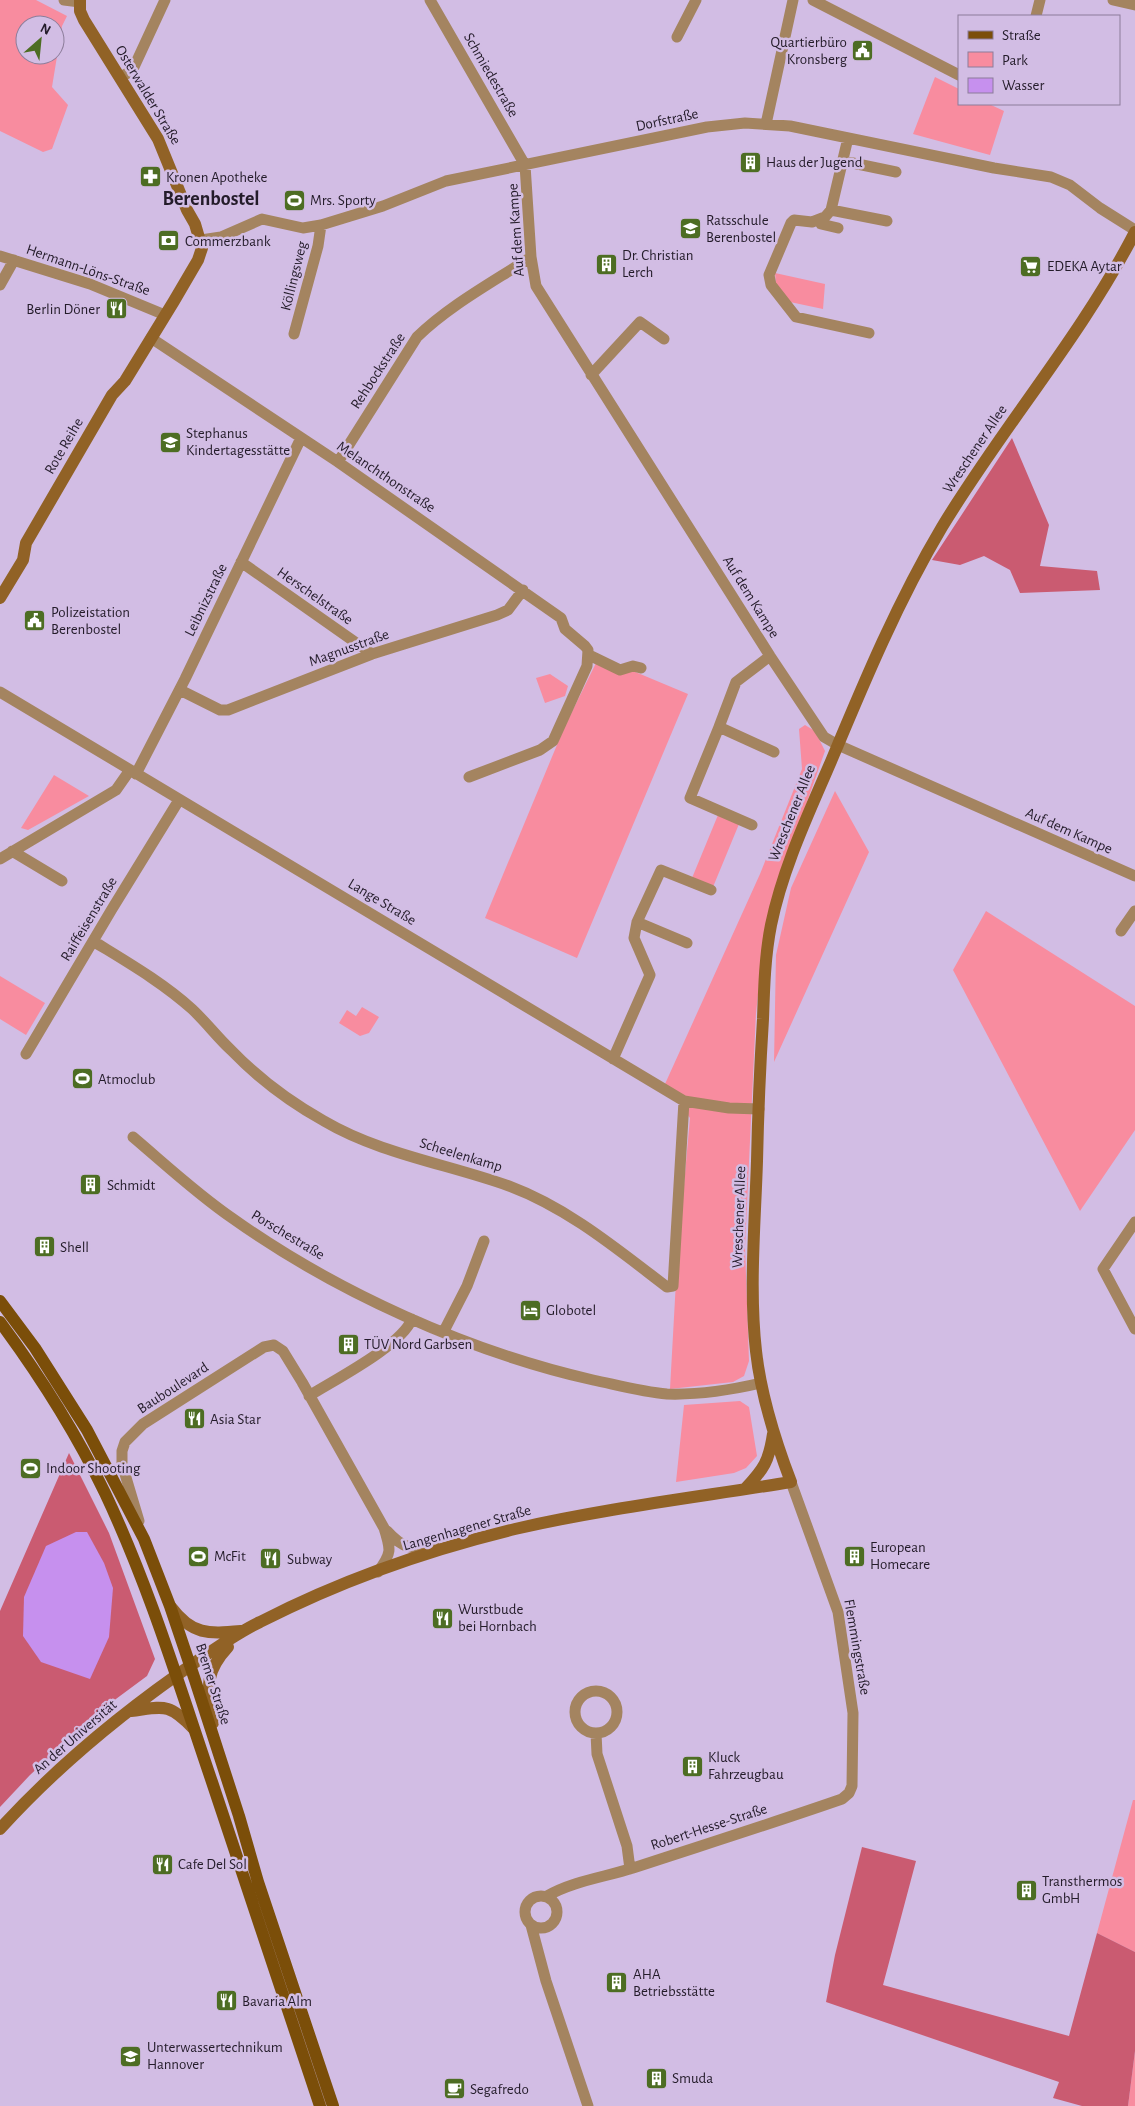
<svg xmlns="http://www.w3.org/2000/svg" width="1135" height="2106" viewBox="0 0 1135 2106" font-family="'Alegreya Sans',sans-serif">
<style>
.green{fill:#f88c9f;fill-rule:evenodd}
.forest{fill:#ca5b71}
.water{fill:#c690ee}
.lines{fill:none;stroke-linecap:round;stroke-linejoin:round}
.street{stroke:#a48460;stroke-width:11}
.secondary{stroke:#916226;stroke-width:12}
.primary{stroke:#7b4e09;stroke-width:12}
.labels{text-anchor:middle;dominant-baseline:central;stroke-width:5;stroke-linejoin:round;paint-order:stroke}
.poi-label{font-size:15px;fill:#241c2a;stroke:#d2bde4;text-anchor:start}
.street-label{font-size:15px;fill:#241c2a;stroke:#d2bde4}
.district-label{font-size:20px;font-weight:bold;fill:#241c2a;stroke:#d2bde4}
</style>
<rect width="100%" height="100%" fill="#d2bde4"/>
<path class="green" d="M0 0H36L67 16 62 26 52 87 68 105 52 149 43 152 0 131ZM25 25H55V55H25Z
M935 77 959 89V104H989L1004 111 990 155 913 134Z
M775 273 825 284 823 309 790 302 776 284Z
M596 663 633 671 688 694 577 958 485 918 564 728Z
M550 674 568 686 565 696 545 703 536 678Z
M805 725 815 731 825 751 797 830 765 931 756 1013 745 1247 749 1361 744 1376 733 1382 670 1389 677 1263 690 1118 665 1084 760 874 802 769 799 729Z
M54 775 89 796 28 830 21 828Z
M835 791 869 852 774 1062 776 955 791 888Z
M718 815 739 824 713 887 692 878Z
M986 911 1135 1006V1130L1080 1211 953 970Z
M0 976 45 1003 26 1035 0 1019Z
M362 1007 379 1017 369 1033 360 1036 339 1023 347 1010 356 1016Z
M740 1401 749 1407 757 1456 746 1468 734 1473 676 1482 684 1405Z
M1133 1800H1135V1952L1097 1933Z
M1135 2051V2106H1128Z"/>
<path class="forest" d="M1012 438 1049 525 1040 566 1097 571 1100 590 1020 593 1010 570 984 556 960 565 932 560Z
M69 1453 109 1533 155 1659 147 1676 97 1713 30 1775 0 1807V1611Z
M862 1847 916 1861 883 1985 1069 2036 1097 1933 1135 1952V2051L1128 2106H1082L1053 2098 1059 2082 826 2002 835 1955Z"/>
<path class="water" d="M76 1532H87L104 1563 113 1588 109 1637 90 1679 41 1662 23 1636 24 1597 46 1546Z"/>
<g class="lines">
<path class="street" d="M64 0 80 2
M430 0 525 165 531 257 536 286 770 656 824 737 838 745 1135 876
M813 0 959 75
M1113 0 1135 5
M1036 16 1040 0
M677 37 696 0
M121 77 131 71 134 67 165 0
M766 124 793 0
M848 138 831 210 825 217 812 222 794 220 791 223 769 275 771 285 796 317 869 333
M843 161 896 172
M831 210 887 221
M819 220 821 224 838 228
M201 240 221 237 262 219 303 228 321 225 383 206 446 181 707 127 745 123 790 126 994 168 1051 177 1070 185 1100 208 1135 230
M0 256 90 284 165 315
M0 285 14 260
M294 334 318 246 321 225
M151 338 338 462 561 618 565 629 585 646 588 650 587 666 553 741 540 750 469 777
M591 375 640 322 664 339
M338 462 417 337C450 305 493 282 531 257
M241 562 372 654
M589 655 620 670 633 666 641 668
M770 656 736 682 719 727 774 752
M180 690 220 710H228L372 654 497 615 508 610 523 590
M0 692 684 1101 729 1108 759 1109
M719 727 690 798 752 825
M136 774 185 679 301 438
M12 851 62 881
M0 859 116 790 130 770
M1121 931 1135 911
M93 941C127 962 162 982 192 1009 206 1022 217 1037 231 1050 258 1078 290 1102 324 1121 380 1154 448 1164 509 1186 568 1208 617 1249 667 1287L673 1286 684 1101
M687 943 637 922 661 870 711 890
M26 1054 112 909 179 800
M613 1059 650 975 634 938 637 922
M133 1137C166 1165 197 1194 232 1218 336 1292 469 1352 593 1380 617 1385 642 1392 667 1394 698 1395 731 1390 761 1383
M1135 1222 1103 1269 1135 1329
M444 1331 467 1286 484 1241
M309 1396C336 1379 401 1346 412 1319
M139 1521 122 1464V1451L125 1442 143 1424 264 1347 274 1345 283 1351 302 1382 384 1528C391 1550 392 1553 378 1572
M387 1531C404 1550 413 1549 437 1548
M575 1712a21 21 0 1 1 42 0a21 21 0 1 1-42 0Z
M596 1733 597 1754 627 1846 630 1869
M525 1912a16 16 0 1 1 32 0a16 16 0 1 1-32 0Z
M547 1896C573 1881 605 1877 633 1868 703 1845 773 1823 842 1799L849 1793 852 1786 853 1713 838 1612 791 1482
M531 1925 546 1981 588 2106"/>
<path class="secondary" d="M0 598 23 560 26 543 112 395 125 381 174 301 198 260 202 248 195 224 187 210 158 139 84 20 80 11V0
M745 1489C764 1469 769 1461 773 1434
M171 1607C192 1635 208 1634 241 1631
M131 1711C163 1707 168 1702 193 1728
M213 1723C208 1689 203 1674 228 1647
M0 1829C59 1764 128 1708 200 1659 219 1646 239 1632 260 1622 340 1581 428 1550 515 1529 606 1508 699 1497 791 1482 775 1440 761 1396 756 1351 749 1289 755 1224 757 1161 758 1114 760 1067 763 1019 764 988 765 955 771 925 783 867 809 813 832 759 865 680 898 601 942 527 1003 426 1081 337 1135 232"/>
<path class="primary" d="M0 1301 35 1348 87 1430 144 1539 170 1606 195 1680 239 1816 258 1882 333 2106
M0 1322C40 1376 76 1433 105 1493 149 1586 179 1685 212 1782 248 1890 284 1998 320 2106"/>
</g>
<defs>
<symbol id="civic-square" viewBox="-11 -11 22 22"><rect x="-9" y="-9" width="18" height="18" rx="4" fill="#4d6d23" stroke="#d2bde4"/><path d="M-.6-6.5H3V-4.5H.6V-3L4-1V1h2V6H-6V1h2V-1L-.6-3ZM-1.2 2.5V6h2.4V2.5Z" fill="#fff"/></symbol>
<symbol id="building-square" viewBox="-11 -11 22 22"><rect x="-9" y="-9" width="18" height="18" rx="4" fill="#4d6d23" stroke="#d2bde4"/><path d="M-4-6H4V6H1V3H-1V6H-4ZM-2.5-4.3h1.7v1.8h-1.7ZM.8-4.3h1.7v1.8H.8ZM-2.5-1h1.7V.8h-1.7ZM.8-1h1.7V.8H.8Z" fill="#fff"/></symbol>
<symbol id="pharmacy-square" viewBox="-11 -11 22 22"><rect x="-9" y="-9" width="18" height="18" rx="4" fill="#4d6d23" stroke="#d2bde4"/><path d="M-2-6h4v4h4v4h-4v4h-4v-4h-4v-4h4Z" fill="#fff"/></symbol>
<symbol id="stadium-square" viewBox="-11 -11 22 22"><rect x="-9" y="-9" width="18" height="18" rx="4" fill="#4d6d23" stroke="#d2bde4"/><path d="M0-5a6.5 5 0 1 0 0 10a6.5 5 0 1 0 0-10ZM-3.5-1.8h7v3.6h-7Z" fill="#fff"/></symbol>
<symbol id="school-square" viewBox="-11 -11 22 22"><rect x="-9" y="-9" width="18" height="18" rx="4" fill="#4d6d23" stroke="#d2bde4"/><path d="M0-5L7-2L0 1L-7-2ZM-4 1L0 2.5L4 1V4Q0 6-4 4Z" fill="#fff"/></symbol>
<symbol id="bank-square" viewBox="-11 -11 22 22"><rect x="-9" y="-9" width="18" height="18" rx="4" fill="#4d6d23" stroke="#d2bde4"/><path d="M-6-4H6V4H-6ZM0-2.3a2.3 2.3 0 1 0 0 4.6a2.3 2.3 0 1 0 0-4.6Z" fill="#fff"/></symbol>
<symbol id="supermarket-square" viewBox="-11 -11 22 22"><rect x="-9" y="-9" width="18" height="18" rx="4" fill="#4d6d23" stroke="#d2bde4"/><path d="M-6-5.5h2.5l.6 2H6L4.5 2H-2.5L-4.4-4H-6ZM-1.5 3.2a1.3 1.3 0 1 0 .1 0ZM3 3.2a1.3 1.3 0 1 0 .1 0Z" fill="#fff"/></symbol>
<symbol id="restaurant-square" viewBox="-11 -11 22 22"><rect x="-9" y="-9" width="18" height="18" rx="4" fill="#4d6d23" stroke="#d2bde4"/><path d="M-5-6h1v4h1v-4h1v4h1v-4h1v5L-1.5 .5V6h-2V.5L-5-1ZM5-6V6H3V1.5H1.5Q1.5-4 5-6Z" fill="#fff"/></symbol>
<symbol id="hotel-square" viewBox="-11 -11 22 22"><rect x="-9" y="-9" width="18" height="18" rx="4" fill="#4d6d23" stroke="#d2bde4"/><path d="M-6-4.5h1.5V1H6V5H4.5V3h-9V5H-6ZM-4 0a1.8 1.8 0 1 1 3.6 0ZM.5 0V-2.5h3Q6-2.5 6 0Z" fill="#fff"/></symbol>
<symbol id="university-square" viewBox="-11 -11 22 22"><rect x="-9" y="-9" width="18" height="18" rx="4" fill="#4d6d23" stroke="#d2bde4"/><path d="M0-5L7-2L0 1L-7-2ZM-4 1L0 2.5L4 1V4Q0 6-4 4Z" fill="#fff"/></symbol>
<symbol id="cafe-square" viewBox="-11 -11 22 22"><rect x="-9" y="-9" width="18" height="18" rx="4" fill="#4d6d23" stroke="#d2bde4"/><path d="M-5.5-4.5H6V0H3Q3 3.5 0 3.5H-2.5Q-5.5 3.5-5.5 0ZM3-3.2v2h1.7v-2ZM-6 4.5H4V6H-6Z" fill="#fff"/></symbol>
</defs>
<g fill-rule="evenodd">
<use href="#civic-square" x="850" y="38" width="25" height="25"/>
<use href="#building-square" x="738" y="150" width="25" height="25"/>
<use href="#pharmacy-square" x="138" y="164" width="25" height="25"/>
<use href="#stadium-square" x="282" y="188" width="25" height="25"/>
<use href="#school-square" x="678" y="216" width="25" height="25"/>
<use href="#bank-square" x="156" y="228" width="25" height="25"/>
<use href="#building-square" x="594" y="252" width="25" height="25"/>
<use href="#supermarket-square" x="1018" y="254" width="25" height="25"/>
<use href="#restaurant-square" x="104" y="296" width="25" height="25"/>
<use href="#school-square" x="158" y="430" width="25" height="25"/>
<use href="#civic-square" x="22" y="608" width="25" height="25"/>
<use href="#stadium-square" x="70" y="1066" width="25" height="25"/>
<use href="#building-square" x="78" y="1172" width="25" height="25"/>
<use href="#building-square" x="32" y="1234" width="25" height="25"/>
<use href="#hotel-square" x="518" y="1298" width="25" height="25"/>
<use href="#building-square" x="336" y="1332" width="25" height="25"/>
<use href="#restaurant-square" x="182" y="1406" width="25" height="25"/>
<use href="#stadium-square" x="18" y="1456" width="25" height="25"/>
<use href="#stadium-square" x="186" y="1544" width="25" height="25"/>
<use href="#building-square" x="842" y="1544" width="25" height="25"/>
<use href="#restaurant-square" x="258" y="1546" width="25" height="25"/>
<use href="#restaurant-square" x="430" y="1606" width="25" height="25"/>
<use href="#building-square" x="680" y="1754" width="25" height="25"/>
<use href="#restaurant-square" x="150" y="1852" width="25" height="25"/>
<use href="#building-square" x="1014" y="1878" width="25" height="25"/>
<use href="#building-square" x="604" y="1970" width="25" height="25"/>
<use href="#restaurant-square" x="214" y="1988" width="25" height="25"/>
<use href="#university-square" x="118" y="2044" width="25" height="25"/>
<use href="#building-square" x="644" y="2066" width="25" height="25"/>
<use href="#cafe-square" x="442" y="2076" width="25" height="25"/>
</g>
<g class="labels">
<g class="poi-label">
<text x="847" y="42" text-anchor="end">Quartierbüro<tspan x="847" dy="17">Kronsberg</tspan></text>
<text x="766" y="162">Haus der Jugend</text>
<text x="166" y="177">Kronen Apotheke</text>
<text x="310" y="200">Mrs. Sporty</text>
<text x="706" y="220">Ratsschule<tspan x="706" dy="17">Berenbostel</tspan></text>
<text x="185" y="241">Commerzbank</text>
<text x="622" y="255">Dr. Christian<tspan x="622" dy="17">Lerch</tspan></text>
<text x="1047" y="266">EDEKA Aytar</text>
<text x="100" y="309" text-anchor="end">Berlin Döner</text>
<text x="186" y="433">Stephanus<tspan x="186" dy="17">Kindertagesstätte</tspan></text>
<text x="51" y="612">Polizeistation<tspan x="51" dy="17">Berenbostel</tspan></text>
<text x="98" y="1079">Atmoclub</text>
<text x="107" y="1185">Schmidt</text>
<text x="60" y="1247">Shell</text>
<text x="546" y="1310">Globotel</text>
<text x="364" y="1344">TÜV Nord Garbsen</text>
<text x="210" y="1419">Asia Star</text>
<text x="46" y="1468">Indoor Shooting</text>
<text x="870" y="1547">European<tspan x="870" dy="17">Homecare</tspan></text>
<text x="214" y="1556">McFit</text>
<text x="287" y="1559">Subway</text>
<text x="458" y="1609">Wurstbude<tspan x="458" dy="17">bei Hornbach</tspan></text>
<text x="708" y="1757">Kluck<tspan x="708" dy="17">Fahrzeugbau</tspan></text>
<text x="178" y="1864">Cafe Del Sol</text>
<text x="1042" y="1881">Transthermos<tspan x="1042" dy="17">GmbH</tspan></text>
<text x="633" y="1974">AHA<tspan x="633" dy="17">Betriebsstätte</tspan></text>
<text x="242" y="2001">Bavaria Alm</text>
<text x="147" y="2047">Unterwassertechnikum<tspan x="147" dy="17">Hannover</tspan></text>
<text x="672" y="2078">Smuda</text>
<text x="470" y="2089">Segafredo</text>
</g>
<g class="street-label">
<text transform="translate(491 75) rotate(60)">Schmiedestraße</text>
<text transform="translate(148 95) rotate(59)">Osterwalder Straße</text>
<text transform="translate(667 120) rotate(-12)">Dorfstraße</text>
<text transform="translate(516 230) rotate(-94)">Auf dem Kampe</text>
<text transform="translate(88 270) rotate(19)">Hermann-Löns-Straße</text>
<text transform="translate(294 276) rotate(-76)">Köllingsweg</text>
<text transform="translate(378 371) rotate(-57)">Rehbockstraße</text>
<text transform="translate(64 446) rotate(-60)">Rote Reihe</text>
<text transform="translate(975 449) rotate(-56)">Wreschener Allee</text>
<text transform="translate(386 477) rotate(34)">Melanchthonstraße</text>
<text transform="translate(315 596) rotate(35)">Herschelstraße</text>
<text transform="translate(751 597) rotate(58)">Auf dem Kampe</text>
<text transform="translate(206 600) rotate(-64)">Leibnizstraße</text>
<text transform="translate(349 648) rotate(-20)">Magnusstraße</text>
<text transform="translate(792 813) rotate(-68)">Wreschener Allee</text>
<text transform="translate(1069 831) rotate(24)">Auf dem Kampe</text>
<text transform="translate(382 902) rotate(31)">Lange Straße</text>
<text transform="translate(89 919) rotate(-59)">Raiffeisenstraße</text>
<text transform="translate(461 1155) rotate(17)">Scheelenkamp</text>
<text transform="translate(739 1217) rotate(-88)">Wreschener Allee</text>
<text transform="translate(288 1235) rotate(31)">Porschestraße</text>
<text transform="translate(173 1388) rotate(-33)">Bauboulevard</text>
<text transform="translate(467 1528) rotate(-16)">Langenhagener Straße</text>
<text transform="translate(857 1647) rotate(80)">Flemmingstraße</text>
<text transform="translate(213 1684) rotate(72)">Bremer Straße</text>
<text transform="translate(75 1737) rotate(-41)">An der Universität</text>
<text transform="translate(709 1827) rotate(-18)">Robert-Hesse-Straße</text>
</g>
<g class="district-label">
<text x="211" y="199">Berenbostel</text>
</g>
</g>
<rect x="958" y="15" width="162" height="90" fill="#d2bde4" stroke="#8c7d9a"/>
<rect x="968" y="31" width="25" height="8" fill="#7b4e09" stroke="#8c7d9a"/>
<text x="1002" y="40" font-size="15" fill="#241c2a">Straße</text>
<rect x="968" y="52" width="25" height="15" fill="#f88c9f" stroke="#8c7d9a"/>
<text x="1002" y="65" font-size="15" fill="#241c2a">Park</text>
<rect x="968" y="78" width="25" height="15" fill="#c690ee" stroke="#8c7d9a"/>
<text x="1002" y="90" font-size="15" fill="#241c2a">Wasser</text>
<g transform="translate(40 40) rotate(27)"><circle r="24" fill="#d2bde4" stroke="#8c7d9a"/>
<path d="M0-4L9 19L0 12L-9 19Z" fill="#4d6d23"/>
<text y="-8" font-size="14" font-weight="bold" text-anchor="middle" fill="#241c2a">N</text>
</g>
</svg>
